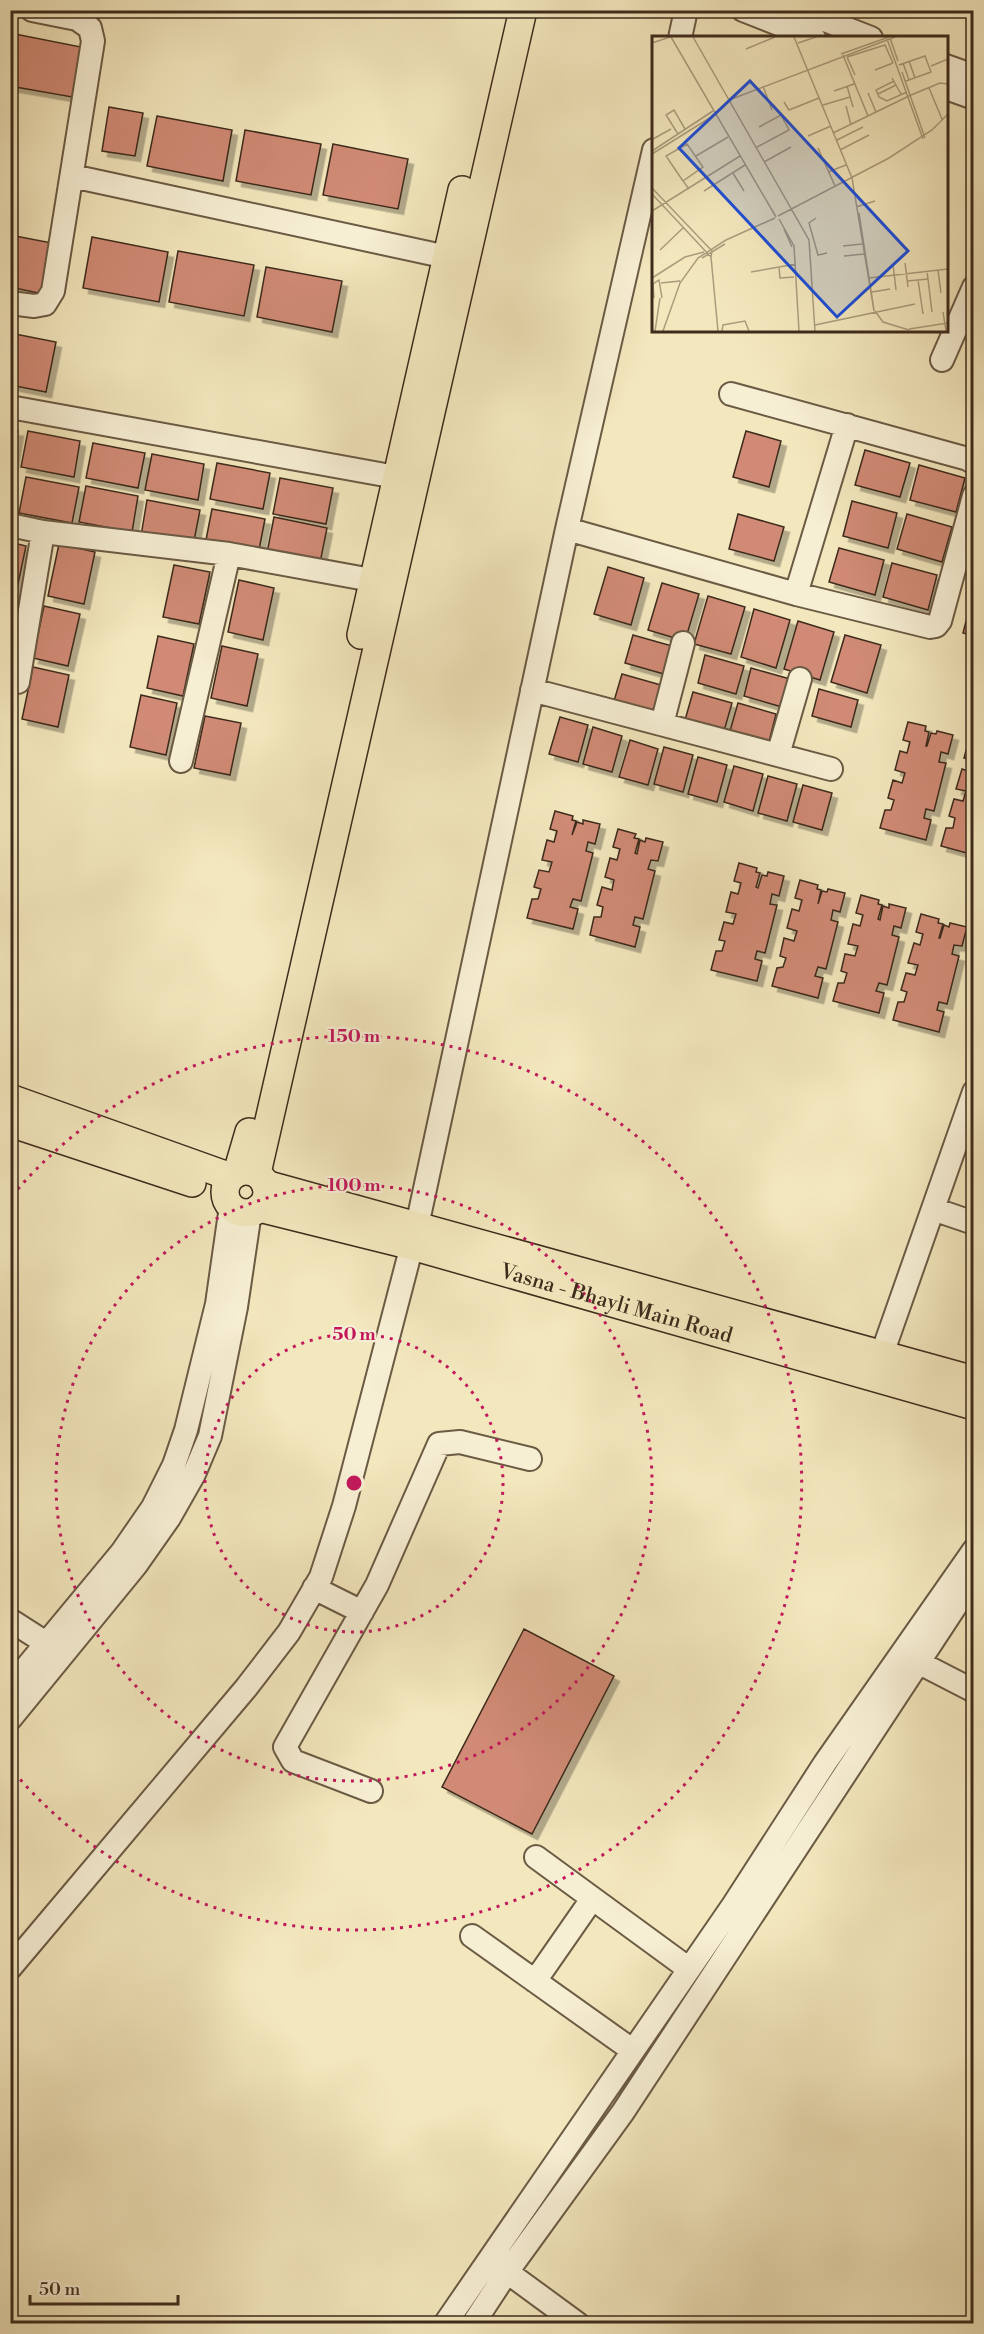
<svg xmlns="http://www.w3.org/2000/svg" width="984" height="2334" viewBox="0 0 984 2334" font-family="'Libre Bodoni',serif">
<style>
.building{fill:#d08a74;stroke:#3e2b1c;stroke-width:1.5;filter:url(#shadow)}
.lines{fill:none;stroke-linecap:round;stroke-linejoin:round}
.minor-casing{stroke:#6b5a44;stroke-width:26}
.major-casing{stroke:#3e2b1c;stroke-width:30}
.minor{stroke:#f7efd4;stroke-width:22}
.major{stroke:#f3e7bd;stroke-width:27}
.ring{fill:none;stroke:#c2185b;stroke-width:3;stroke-dasharray:3 6}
.labels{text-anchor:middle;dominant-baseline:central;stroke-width:4.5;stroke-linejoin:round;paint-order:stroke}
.street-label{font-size:21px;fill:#3e2b1c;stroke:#f7efd4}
.inset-road{fill:none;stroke:#ab9c7d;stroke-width:1.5}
.view{fill:#1d4ed8;fill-opacity:0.15;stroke:#1d4ed8;stroke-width:3}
.inset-edge{fill:none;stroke:#3e2b1c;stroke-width:3}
.centre{fill:#c2185b;stroke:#f7efd4;stroke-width:3}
.ring-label{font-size:18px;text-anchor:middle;font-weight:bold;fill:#c2185b;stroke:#f7efd4;stroke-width:4.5;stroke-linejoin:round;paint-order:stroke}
</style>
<defs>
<filter id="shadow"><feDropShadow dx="5.5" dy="5.5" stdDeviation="0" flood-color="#0004"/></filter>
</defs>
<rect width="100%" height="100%" fill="#f3e7bd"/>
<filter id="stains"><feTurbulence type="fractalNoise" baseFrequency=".00333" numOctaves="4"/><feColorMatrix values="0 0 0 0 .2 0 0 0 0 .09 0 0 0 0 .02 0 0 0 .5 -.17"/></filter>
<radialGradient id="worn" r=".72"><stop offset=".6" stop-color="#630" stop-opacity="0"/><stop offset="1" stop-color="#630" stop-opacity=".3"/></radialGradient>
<path class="building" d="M10 33 81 47 72 97 10 86Z
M109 107 143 113 135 156 102 151Z
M157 116 232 130 223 181 147 166Z
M245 130 321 144 311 195 236 181Z
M333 144 408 159 398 209 323 195Z
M10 235 52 243 43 294 10 287Z
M92 237 168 252 159 302 83 288Z
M178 251 254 265 244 316 169 302Z
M266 267 342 281 332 332 257 317Z
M10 333 56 342 46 392 10 385Z
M10 430 18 431 12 467H10Z
M28 431 80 441 74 477 21 467Z
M746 431 781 441 769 487 733 477Z
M93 443 145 453 138 488 86 478Z
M865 450 910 463 900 497 855 485Z
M152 454 204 464 198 500 145 490Z
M217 463 270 473 263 509 210 499Z
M919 465 965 478 956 512 910 500Z
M26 477 79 487 72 523 19 513Z
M280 478 333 488 326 524 273 514Z
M86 486 138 496 132 532 79 522Z
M147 500 200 510 193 546 141 536Z
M852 501 897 513 888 548 843 536Z
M212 509 265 519 258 555 205 545Z
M738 514 784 527 774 561 729 549Z
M907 514 952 527 942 562 897 549Z
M274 517 327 528 320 563 267 553Z
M10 542 26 546 15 598 10 597Z
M59 544 95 552 84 604 48 596Z
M839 548 884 560 875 595 829 582Z
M892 563 937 575 928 610 883 597Z
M174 565 210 572 199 624 163 617Z
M608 567 644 578 631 625 594 614Z
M239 580 274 588 263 640 228 632Z
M662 583 699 594 685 641 648 630Z
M708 596 745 607 731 654 694 644Z
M972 598H974V636L963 633Z
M44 606 80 614 68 666 33 658Z
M754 609 790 620 776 668 741 657Z
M798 621 834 632 820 680 784 669Z
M633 635 672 646 664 674 625 663Z
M845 635 881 645 867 693 831 682Z
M158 636 194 644 183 696 147 688Z
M222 646 258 654 247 706 211 698Z
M705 655 744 666 736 694 698 683Z
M33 667 69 675 58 727 22 719Z
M751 668 790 679 782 707 744 696Z
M622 674 661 685 653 712 614 701Z
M819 689 858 700 851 727 812 716Z
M693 692 732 703 724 731 685 720Z
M141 695 177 703 166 755 130 747Z
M738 703 776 714 769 742 730 731Z
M205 716 241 723 230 775 194 768Z
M560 717 588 725 578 762 549 754Z
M908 722 926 726 925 731 929 732 926 746H927L931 733 936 734 937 731 953 735 948 754 941 752 939 762 946 763 934 811 926 809 924 818 931 820 926 840 880 828 885 810H891L894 800 888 798 893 780 902 783 905 773 895 770 900 751 907 753 910 742 903 740Z
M593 727 622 736 612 772 583 764Z
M630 740 658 749 648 785 619 777Z
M969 740 974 741V855L941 846 946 828H953L955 818 949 816 954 799 963 801 966 791 956 789 962 769 968 771 971 760 964 758Z
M664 747 693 755 683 792 654 784Z
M698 757 727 765 717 802 688 794Z
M734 766 763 774 753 811 724 802Z
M768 776 797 784 787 821 758 813Z
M803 785 832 793 822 830 793 822Z
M555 811 573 816 572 820 576 821 572 835 577 822 583 824V820L600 824 595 844 588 842 586 851 593 853 581 901 573 899 570 907 578 909 573 929 527 918 532 899H538L541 889 534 887 539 870 549 872 552 862 542 860 547 840 554 842 557 831 550 829Z
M618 829 636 834 634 838 639 839 635 853 637 854 640 840 645 842 646 838 663 842 658 861 651 860 648 869 655 871 643 919 635 917 633 925 640 927 635 947 590 935 594 917H601L603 907 597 905 602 887 612 890 614 880 605 877 610 858 617 860 620 849 613 847Z
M739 863 757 868 756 872 760 873 756 887 758 888 762 875 767 876 768 872 784 876 779 896 772 894 770 904 777 905 765 953 757 951 755 959 762 961 757 981 711 970 716 951H722L725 941 719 940 724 922 733 924 736 914 726 912 731 892 738 894 741 883 734 881Z
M800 880 818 885 817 889 821 890 818 904 822 891 827 892 828 889 845 893 840 912 833 910 831 920 838 922 826 969 818 967 815 976 823 978 818 998 772 986 777 968 783 967 786 958 780 956 784 938 794 941 797 931 787 928 792 909 799 911 802 900 795 898Z
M861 895 879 900 878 904 882 905 878 919 880 920 883 906 889 908V904L906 908 901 928 894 926 892 935 899 937 887 985 879 983 876 991 884 993 879 1013 833 1001 838 983H844L847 973 841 971 845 954 855 956 858 946 848 944 853 924 860 926 863 915 856 913Z
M921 914 939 919 938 923 943 924 939 938H940L944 925 949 927 950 923 967 927 962 946 954 945 952 954 959 956 947 1004 939 1002 937 1010 944 1012 939 1032 893 1020 898 1002H904L907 992 901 990 906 973 915 975 918 965 908 963 914 943 920 945 923 934 916 932Z
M524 1629 614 1676 532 1834 442 1787Z"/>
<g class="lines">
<defs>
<path id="minor" d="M743 10 814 38
M799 10 871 38
M680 38 686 10
M946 66 974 76
M946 88 974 98
M72 176 447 257
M10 303 34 306 45 304 53 291 93 41 90 28 77 19 32 10
M942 360 974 287
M731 394 968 459 974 463
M10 407 396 477
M10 525 43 532 229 554 388 583
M567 529 796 594 930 627 936 626 940 621 974 496
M796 594 847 425
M18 682 43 532
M532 690 831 769
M662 724 683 643
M778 755 800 679
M181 761 229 554
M933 1209 974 1223
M882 1354 974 1092
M314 1588 362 1612
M10 1620 60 1652
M906 1656 974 1691
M10 1687 122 1552 153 1507 174 1465 186 1430 217 1304 231 1206
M10 1719 136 1565 169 1518 194 1474 210 1436 236 1307 250 1212
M371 1791 293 1761 285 1747 377 1585 439 1444 460 1442 530 1459
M536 1857 689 1969
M472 1936 632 2050
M10 1968 246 1688 289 1632 321 1577 344 1506 417 1226 567 529 654 150
M535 1981 592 1899
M498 2262 507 2272 578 2324
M445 2324 734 1904 825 1763 974 1550
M473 2324 507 2272 623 2112 968 1587"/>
<g id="major">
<path d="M361 635 462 190"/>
<path d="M10 1098 231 1177"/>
<path d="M10 1123 192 1183"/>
<circle cx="246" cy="1192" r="21"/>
<path d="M237 1173 249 1132"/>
<path d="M257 1173 523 10"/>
<path d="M265 1184 974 1380"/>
<path id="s1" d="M259 1208 412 1246 974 1406"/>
</g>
</defs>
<use href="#minor" class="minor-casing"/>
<use href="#major" class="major-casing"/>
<use href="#minor" class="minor"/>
<use href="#major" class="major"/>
</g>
<g class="ring">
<circle cx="354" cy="1483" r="149"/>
<circle cx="354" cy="1483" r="298"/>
<path d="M12 1196A447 447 0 1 1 12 1770"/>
</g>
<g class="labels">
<g class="street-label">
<text stroke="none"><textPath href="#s1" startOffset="370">Vasna - Bhayli Main Road</textPath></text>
</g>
</g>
<g transform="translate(652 36)">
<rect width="296" height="296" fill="#f3e7bd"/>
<path class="inset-road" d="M19 1 124 181M41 1 157 204 163 295M142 1 200 142 222 275M238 2 246 25M235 3 271 103M0 7 18 1M146 7 164 1M94 13 123 1M189 18 237 1M191 19 216 80M195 21 233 9 241 27M195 21 203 39M257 25 263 42M251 27 257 44M247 29 273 20 279 36 254 45M279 30 296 23M223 34 241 27M250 36 273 102M240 42 249 58M242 45 224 54 227 61 235 65 255 56M111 50 120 74M195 50 201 71M277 52 290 83M182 55 202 48M216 57 224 76M226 58 244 49M77 64 243 1M132 66 137 74 167 62M171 69 198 61M194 70 199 89M181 97 259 59 288 47 296 48M26 98 14 79 22 74 33 93M156 100 179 90M1 103 19 93M185 104 211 91M105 111 137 94 129 79 107 91M166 112 183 150M188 114 217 99M0 115 61 75M0 118 64 78M44 120 76 101M112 126 139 111M176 136 194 129M81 137 92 155M31 145 14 120 35 108 51 131 31 145 37 153M0 152 60 215 59 221 0 158M52 155 93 129M204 171 223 165M0 175 88 120M207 177 222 274M126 180 237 122 280 94 296 78M164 182 157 187 166 219 175 217M127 183 142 210 147 295M132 193 140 211M191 210 210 208M8 214 32 191M192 220 212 218M59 221 66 295M50 222 73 208M253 227 256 251M241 228 244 254M127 231 128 242 142 241M286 234 289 257M275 235 280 276M99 236 144 228M0 242 33 221 52 216M217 242 296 233M266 244 271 278M255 245 276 243M9 247 28 245M220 256 238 253M2 262 1 248 7 244 10 262M223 275 231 286 257 294M291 276 294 295M163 289 263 268M257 293 296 287M3 295 8 262M11 295 28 247 46 222 74 204 123 182M70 295 71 289 93 285 97 295"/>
<path class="view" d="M98 45 256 215 185 281 27 112Z"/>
<rect width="296" height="296" class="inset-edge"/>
</g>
<circle cx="354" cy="1483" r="9" class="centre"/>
<g class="ring-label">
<text x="354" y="1042">150 m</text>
<text x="354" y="1191">100 m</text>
<text x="354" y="1340">50 m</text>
</g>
<rect width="984" height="2334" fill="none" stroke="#f3e7bd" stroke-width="36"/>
<rect x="12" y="12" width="960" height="2310" fill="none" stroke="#3e2b1c" stroke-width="3"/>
<rect x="18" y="18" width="948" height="2298" fill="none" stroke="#3e2b1c" stroke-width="1.5"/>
<path d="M30 2295v9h148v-9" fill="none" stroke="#3e2b1c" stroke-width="3"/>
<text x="39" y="2295" font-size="18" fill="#3e2b1c" stroke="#f7efd4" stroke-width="4.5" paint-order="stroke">50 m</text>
<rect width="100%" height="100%" filter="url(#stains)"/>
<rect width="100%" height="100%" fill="url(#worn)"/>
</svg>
